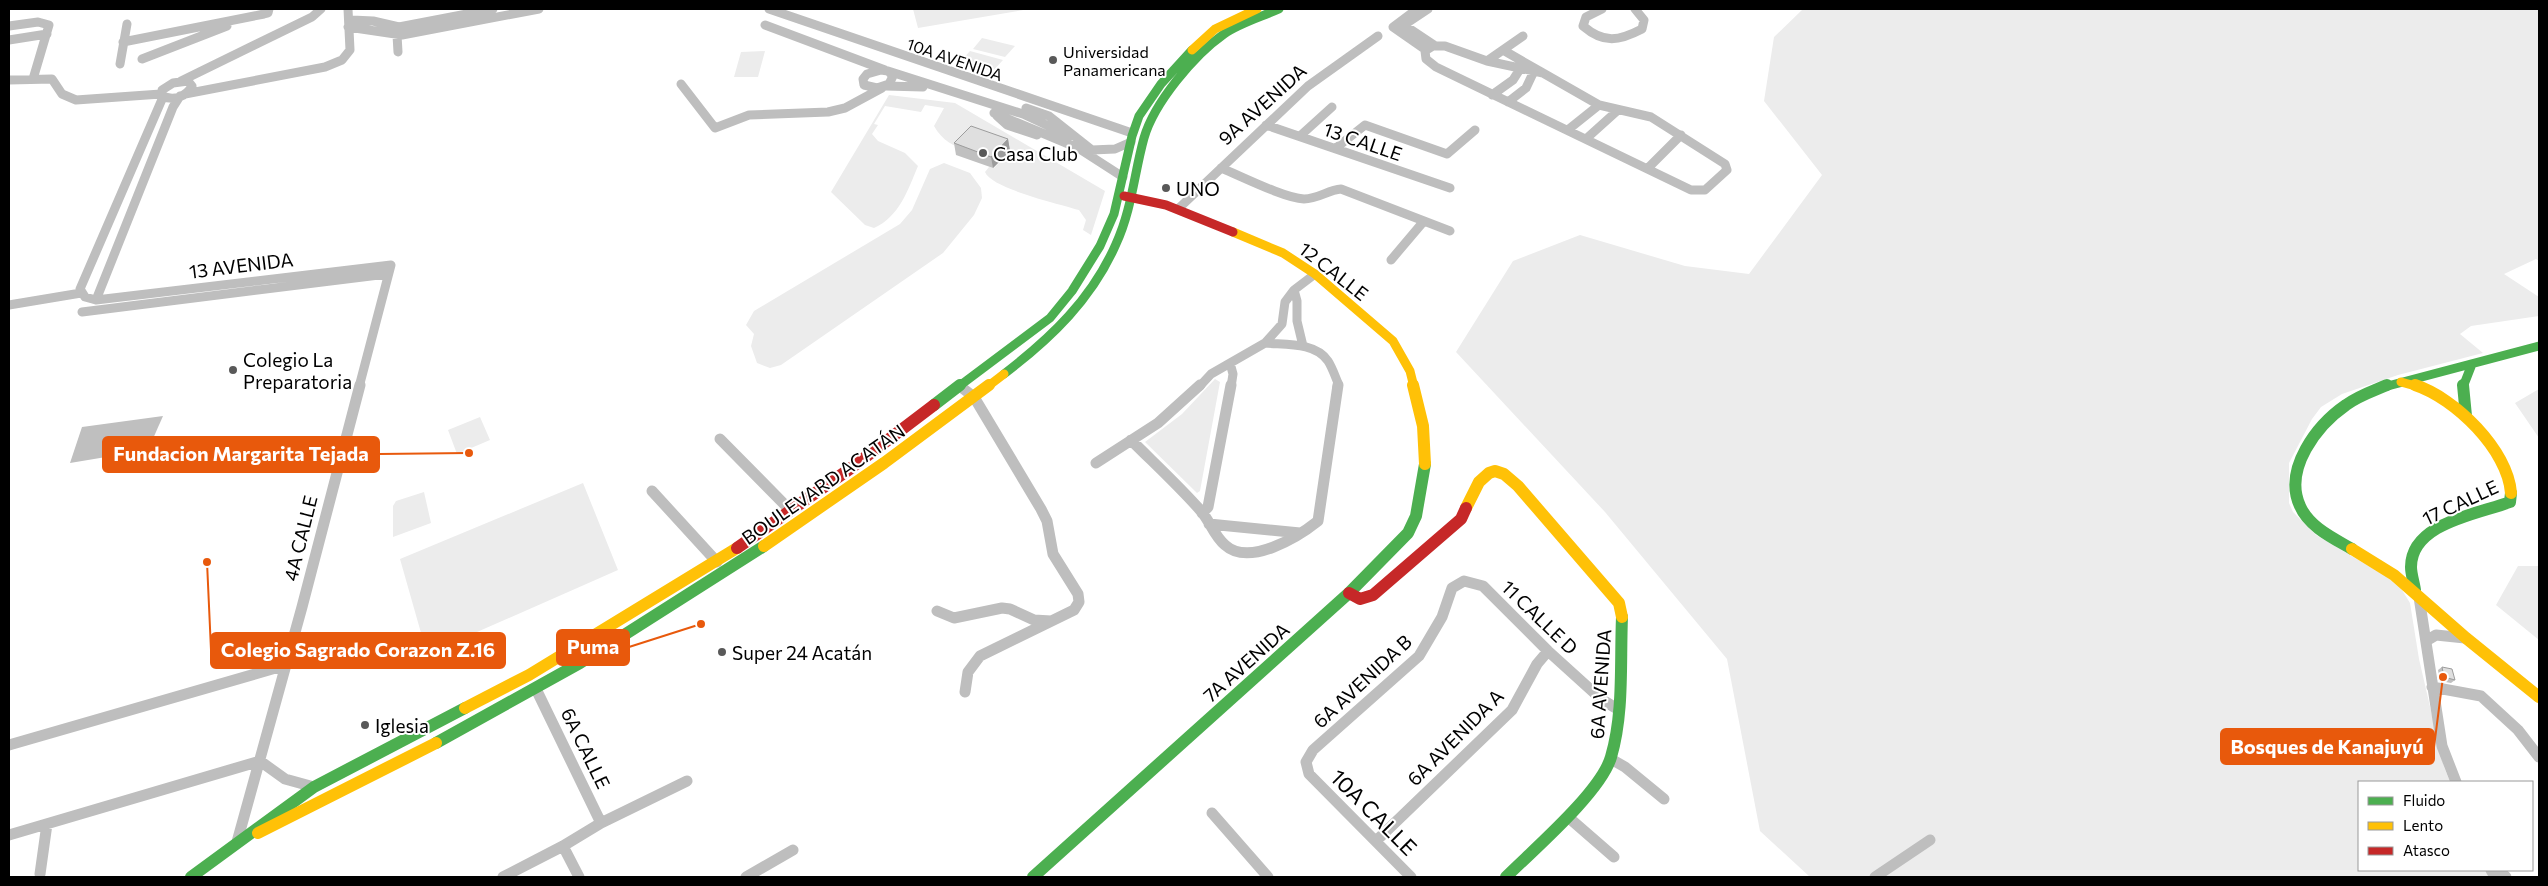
<svg xmlns="http://www.w3.org/2000/svg" width="2548" height="886" viewBox="0 0 2548 886" font-family="Commissioner,sans-serif">
<style>
.green{fill:#ececec}
.water{fill:#bfbfbf}
.lines{fill:none;stroke-linecap:round;stroke-linejoin:round}
.street-far1{stroke:#bebebe;stroke-width:9}
.street{stroke:#bebebe;stroke-width:11}
.fast-far1{stroke:#4caf50;stroke-width:9}
.fast{stroke:#4caf50;stroke-width:12}
.slow-far1{stroke:#ffc107;stroke-width:9}
.slow{stroke:#ffc107;stroke-width:12}
.jam-far1{stroke:#c62828;stroke-width:9}
.jam{stroke:#c62828;stroke-width:12}
.wall{fill:#c0c0c0}
.shaded-wall{fill:#9c9c9c}
.building{fill:#dfdfdf;stroke:#9c9c9c}
.poi-dot{fill:#595959;stroke:#fff;stroke-width:2}
.labels{text-anchor:middle;dominant-baseline:central;stroke-width:4;stroke-linejoin:round;paint-order:stroke}
.far-poi-label{font-size:16px;fill:#000;stroke:#fff;text-anchor:start}
.far-street-label{font-size:16px;fill:#000;stroke:#fff}
.street-label{font-size:19px;fill:#000;stroke:#fff}
.poi-label{font-size:19px;fill:#000;stroke:#fff;text-anchor:start}
.near-street-label{font-size:22px;fill:#000;stroke:#fff}
.leader{fill:none;stroke:#e8590c;stroke-width:2}
.callout-dot{fill:#e8590c;stroke:#fff;stroke-width:2}
.callout{fill:#e8590c;stroke:#e8590c;stroke-width:2}
.callout-label{font-size:20px;text-anchor:middle;font-weight:bold;fill:#fff}
</style>
<rect width="100%" height="100%" fill="#fff"/>
<path class="green" d="M913 9H1029L918 28Z
M1803 9H2539V261L2536 259 2504 274 2539 297V316L2471 326 2460 334 2483 353 2398 375 2342 394 2321 407 2312 419 2289 463V503L2293 512 2316 535 2387 577 2402 590 2410 603 2419 659 2444 767 2450 782H2359V870H2487L2490 877H1810L1760 831 1727 659 1605 512 1456 352 1513 261 1580 235 1685 266 1749 274 1822 175 1764 101 1774 37Z
M982 38 1015 46 1005 57 973 49Z
M765 51 758 77H734L741 52Z
M970 51 1003 60 993 71 960 62Z
M889 95 955 103 1105 191 1091 235 1083 230 1086 220 1079 210C1060 204 992 189 985 172L989 167 994 168 1010 151C979 149 951 156 934 126L944 108 925 105 921 112 885 106 874 124 878 125 872 134 878 141 905 153 918 166C908 190 899 217 874 228L865 225 831 192Z
M944 163 970 173 981 188 982 198 974 215 943 253 781 365 770 368 757 363 751 346 754 334 746 325 754 311 900 224 912 210 930 169Z
M1215 379 1220 382 1200 491 1197 493 1145 442 1182 414Z
M2539 389V438L2515 403Z
M480 417 490 440 457 454 448 430Z
M583 483 618 570 427 654 400 559Z
M424 492 431 523 393 537V506L396 501Z
M2518 566H2539V640L2496 605Z"/>
<path class="water" d="M163 416 148 450 70 463 82 427Z"/>
<g class="lines">
<path class="street-far1" d="M769 9 1132 133
M1417 9 1393 27 1426 50
M1428 9 1404 25 1434 45
M1602 9 1586 17 1583 26C1604 44 1619 41 1642 29L1644 20 1635 9
M352 20 373 21 399 27 493 9
M765 25 885 70
M9 26 38 22 49 25 33 79
M348 27 402 35 539 9
M397 35 398 52
M9 40 47 34
M123 42 264 14 268 13 269 9
M1433 46H1445L1487 61 1543 73 1599 105 1651 117 1725 164 1727 170 1705 190H1691L1436 67 1426 59 1425 51Z
M1503 50 1543 73
M142 59 227 26
M1487 61 1523 36
M120 64 127 24
M881 70 888 71 893 76 889 84 877 88 864 85 863 79 867 74Z
M888 71 1023 114 1070 136
M9 80 52 79 62 94 76 100 161 94
M181 81 312 17 321 9
M188 81 192 86C186 97 174 101 162 96V90L173 83Z
M681 84 715 128 749 115 828 112 845 108 882 88
M886 86 923 87
M185 94 325 67 342 60 350 50 348 9
M1492 95 1513 80 1520 69
M163 97 80 289 85 297 96 300 391 265 359 387
M1508 102 1526 88 1534 71
M1026 108 1049 116 1092 150 1115 149 1131 142
M994 113 1078 148 1123 177
M997 116 1007 125 1037 135
M1266 125 1450 188
M1569 129 1599 105
M1300 136 1332 107
M1587 138 1617 111
M1336 148 1365 125 1447 154 1475 130
M1649 167 1681 135
M1221 168C1241 176 1284 198 1304 199 1318 199 1328 190 1341 189L1450 231
M1178 209 1308 86 1378 36
M1391 260 1424 221
M1294 290 1297 301V321L1303 346
M96 300 173 107 180 96
M9 305 81 293
M82 312 387 274
M1265 343C1285 345 1315 342 1328 361 1332 367 1335 376 1338 383L1337 387
M1230 363 1233 374 1231 387
M1199 387 1211 374 1265 343 1282 324 1285 302 1294 290 1315 274"/>
<path class="street" d="M961 387 974 397 1041 509 1047 521 1053 554 1078 594 1079 602 1074 610 980 656 968 672 965 692
M720 439 791 511
M1131 440C1154 463 1179 486 1201 511 1210 521 1214 536 1225 545 1249 567 1298 537 1318 521L1338 385
M1096 463 1158 423 1200 385
M652 491 717 562
M1202 513 1208 507 1231 385
M1209 524 1300 533
M2419 597 2442 746 2456 782
M937 611 954 618 1002 608 1010 609 1034 620 1051 621
M2426 641 2436 635 2465 638
M2432 687 2481 696 2518 730 2539 757
M536 689 601 823
M9 745 286 665
M1611 759 1625 767 1664 799
M260 761 285 779 314 787
M1212 813 1268 877
M1568 817 1614 857
M9 835 260 761
M1376 841 1512 710 1537 664 1548 651
M237 842 302 607 360 385
M563 846 579 877
M2491 870 2495 877
M2498 870 2506 877
M40 874 47 824
M503 877 563 846 601 823 687 781
M746 877 793 850
M1411 877 1309 774 1306 762 1313 750 1419 656 1442 617 1452 588 1464 581 1483 586 1548 651 1601 699 1619 710
M1875 877 1930 840"/>
<path class="fast-far1" d="M1004 374C1051 338 1092 299 1116 244 1132 209 1134 174 1144 138 1154 103 1194 55 1224 34 1240 23 1261 17 1279 9
M958 387 1050 318 1072 291 1100 246 1114 214 1132 136 1139 116 1161 84 1192 50
M2384 387 2539 346
M2463 387 2472 364"/>
<path class="fast" d="M2463 385 2466 416
M934 405 960 385
M2352 549C2333 538 2309 527 2300 506 2283 469 2317 425 2346 405 2358 396 2373 391 2387 385
M2415 590C2414 583 2411 574 2411 567 2411 523 2478 514 2510 502L2511 493
M436 743 580 663 764 546
M191 877 314 787 465 708
M1033 877 1349 593 1408 533 1416 516 1425 464
M1506 877C1533 850 1601 792 1611 757 1624 713 1620 663 1622 617"/>
<path class="slow-far1" d="M1192 50 1215 29 1257 9
M1233 232 1283 253 1315 274 1393 341 1410 371 1414 387
M2401 382 2419 387
M987 387 1004 374"/>
<path class="slow" d="M1413 385 1423 426 1425 464
M2415 385C2455 398 2508 450 2511 493
M1466 508 1479 482 1489 473 1495 471 1504 474 1518 486 1619 603 1622 617
M764 546 884 463 989 385
M2352 549 2394 575 2466 638 2539 697
M465 708 529 675 737 548
M258 833 436 743"/>
<path class="jam-far1" d="M1124 196 1166 205 1233 232"/>
<path class="jam" d="M737 548 851 468 934 405
M1349 593 1360 599 1373 595 1461 519 1466 508"/>
</g>
<path class="wall" d="M1008 139 1010 151 993 168 956 155 954 143Z
M2442 667 2455 680 2451 683 2440 681 2438 670Z"/>
<path class="shaded-wall" d="M1008 139 1010 151 993 168 991 157Z"/>
<path class="building" d="M971 126 1008 139 991 157 954 143Z
M2442 667 2452 669 2455 680 2444 677Z"/>
<g class="poi-dot">
<circle cx="1053" cy="60" r="5"/>
<circle cx="983" cy="153" r="5"/>
<circle cx="1166" cy="188" r="5"/>
<circle cx="233" cy="370" r="5"/>
<circle cx="722" cy="652" r="5"/>
<circle cx="365" cy="725" r="5"/>
</g>
<g class="labels">
<g class="far-poi-label">
<text x="1063" y="51">Universidad<tspan x="1063" dy="18">Panamericana</tspan></text>
</g>
<g class="far-street-label">
<text transform="translate(955 59) rotate(19)">10A AVENIDA</text>
</g>
<g class="street-label">
<text transform="translate(1262 104) rotate(-42)">9A AVENIDA</text>
<text transform="translate(1363 141) rotate(19)">13 CALLE</text>
<text transform="translate(241 265) rotate(-7)">13 AVENIDA</text>
<text transform="translate(1334 271) rotate(38)">12 CALLE</text>
<text transform="translate(823 484) rotate(-35)">BOULEVARD ACATÁN</text>
<text transform="translate(2460 502) rotate(-25)">17 CALLE</text>
<text transform="translate(300 538) rotate(-76)">4A CALLE</text>
<text transform="translate(1540 617) rotate(44)">11 CALLE D</text>
<text transform="translate(1246 662) rotate(-42)">7A AVENIDA</text>
<text transform="translate(1362 681) rotate(-43)">6A AVENIDA B</text>
<text transform="translate(1600 684) rotate(-86)">6A AVENIDA</text>
<text transform="translate(1455 737) rotate(-45)">6A AVENIDA A</text>
<text transform="translate(586 748) rotate(64)">6A CALLE</text>
</g>
<g class="poi-label">
<text x="993" y="153">Casa Club</text>
<text x="1176" y="188">UNO</text>
<text x="243" y="359">Colegio La<tspan x="243" dy="22">Preparatoria</tspan></text>
<text x="732" y="652">Super 24 Acatán</text>
<text x="375" y="725">Iglesia</text>
</g>
<g class="near-street-label">
<text transform="translate(1374 812) rotate(45)">10A CALLE</text>
</g>
</g>
<path class="leader" d="M469 453L379 454M701 624L629 647M207 562L211 650M2443 677L2434 747"/>
<g class="callout-dot">
<circle cx="469" cy="453" r="5"/>
<circle cx="701" cy="624" r="5"/>
<circle cx="207" cy="562" r="5"/>
<circle cx="2443" cy="677" r="5"/>
</g>
<g class="callout">
<rect x="103" y="437" width="276" height="35" rx="5"/>
<rect x="557" y="630" width="72" height="35" rx="5"/>
<rect x="211" y="633" width="294" height="35" rx="5"/>
<rect x="2221" y="729" width="213" height="35" rx="5"/>
</g>
<g class="callout-label">
<text x="241" y="461">Fundacion Margarita Tejada</text>
<text x="593" y="654">Puma</text>
<text x="358" y="657">Colegio Sagrado Corazon Z.16</text>
<text x="2327" y="754">Bosques de Kanajuyú</text>
</g>
<rect width="2548" height="886" fill="none" stroke="#000000" stroke-width="20"/>
<rect x="2358" y="781" width="175" height="90" fill="#ffffff" stroke="#999999"/>
<rect x="2368" y="797" width="25" height="8" fill="#4caf50" stroke="#999999"/>
<text x="2403" y="806" font-size="15" fill="#000000">Fluido</text>
<rect x="2368" y="822" width="25" height="8" fill="#ffc107" stroke="#999999"/>
<text x="2403" y="831" font-size="15" fill="#000000">Lento</text>
<rect x="2368" y="847" width="25" height="8" fill="#c62828" stroke="#999999"/>
<text x="2403" y="856" font-size="15" fill="#000000">Atasco</text>
</svg>
